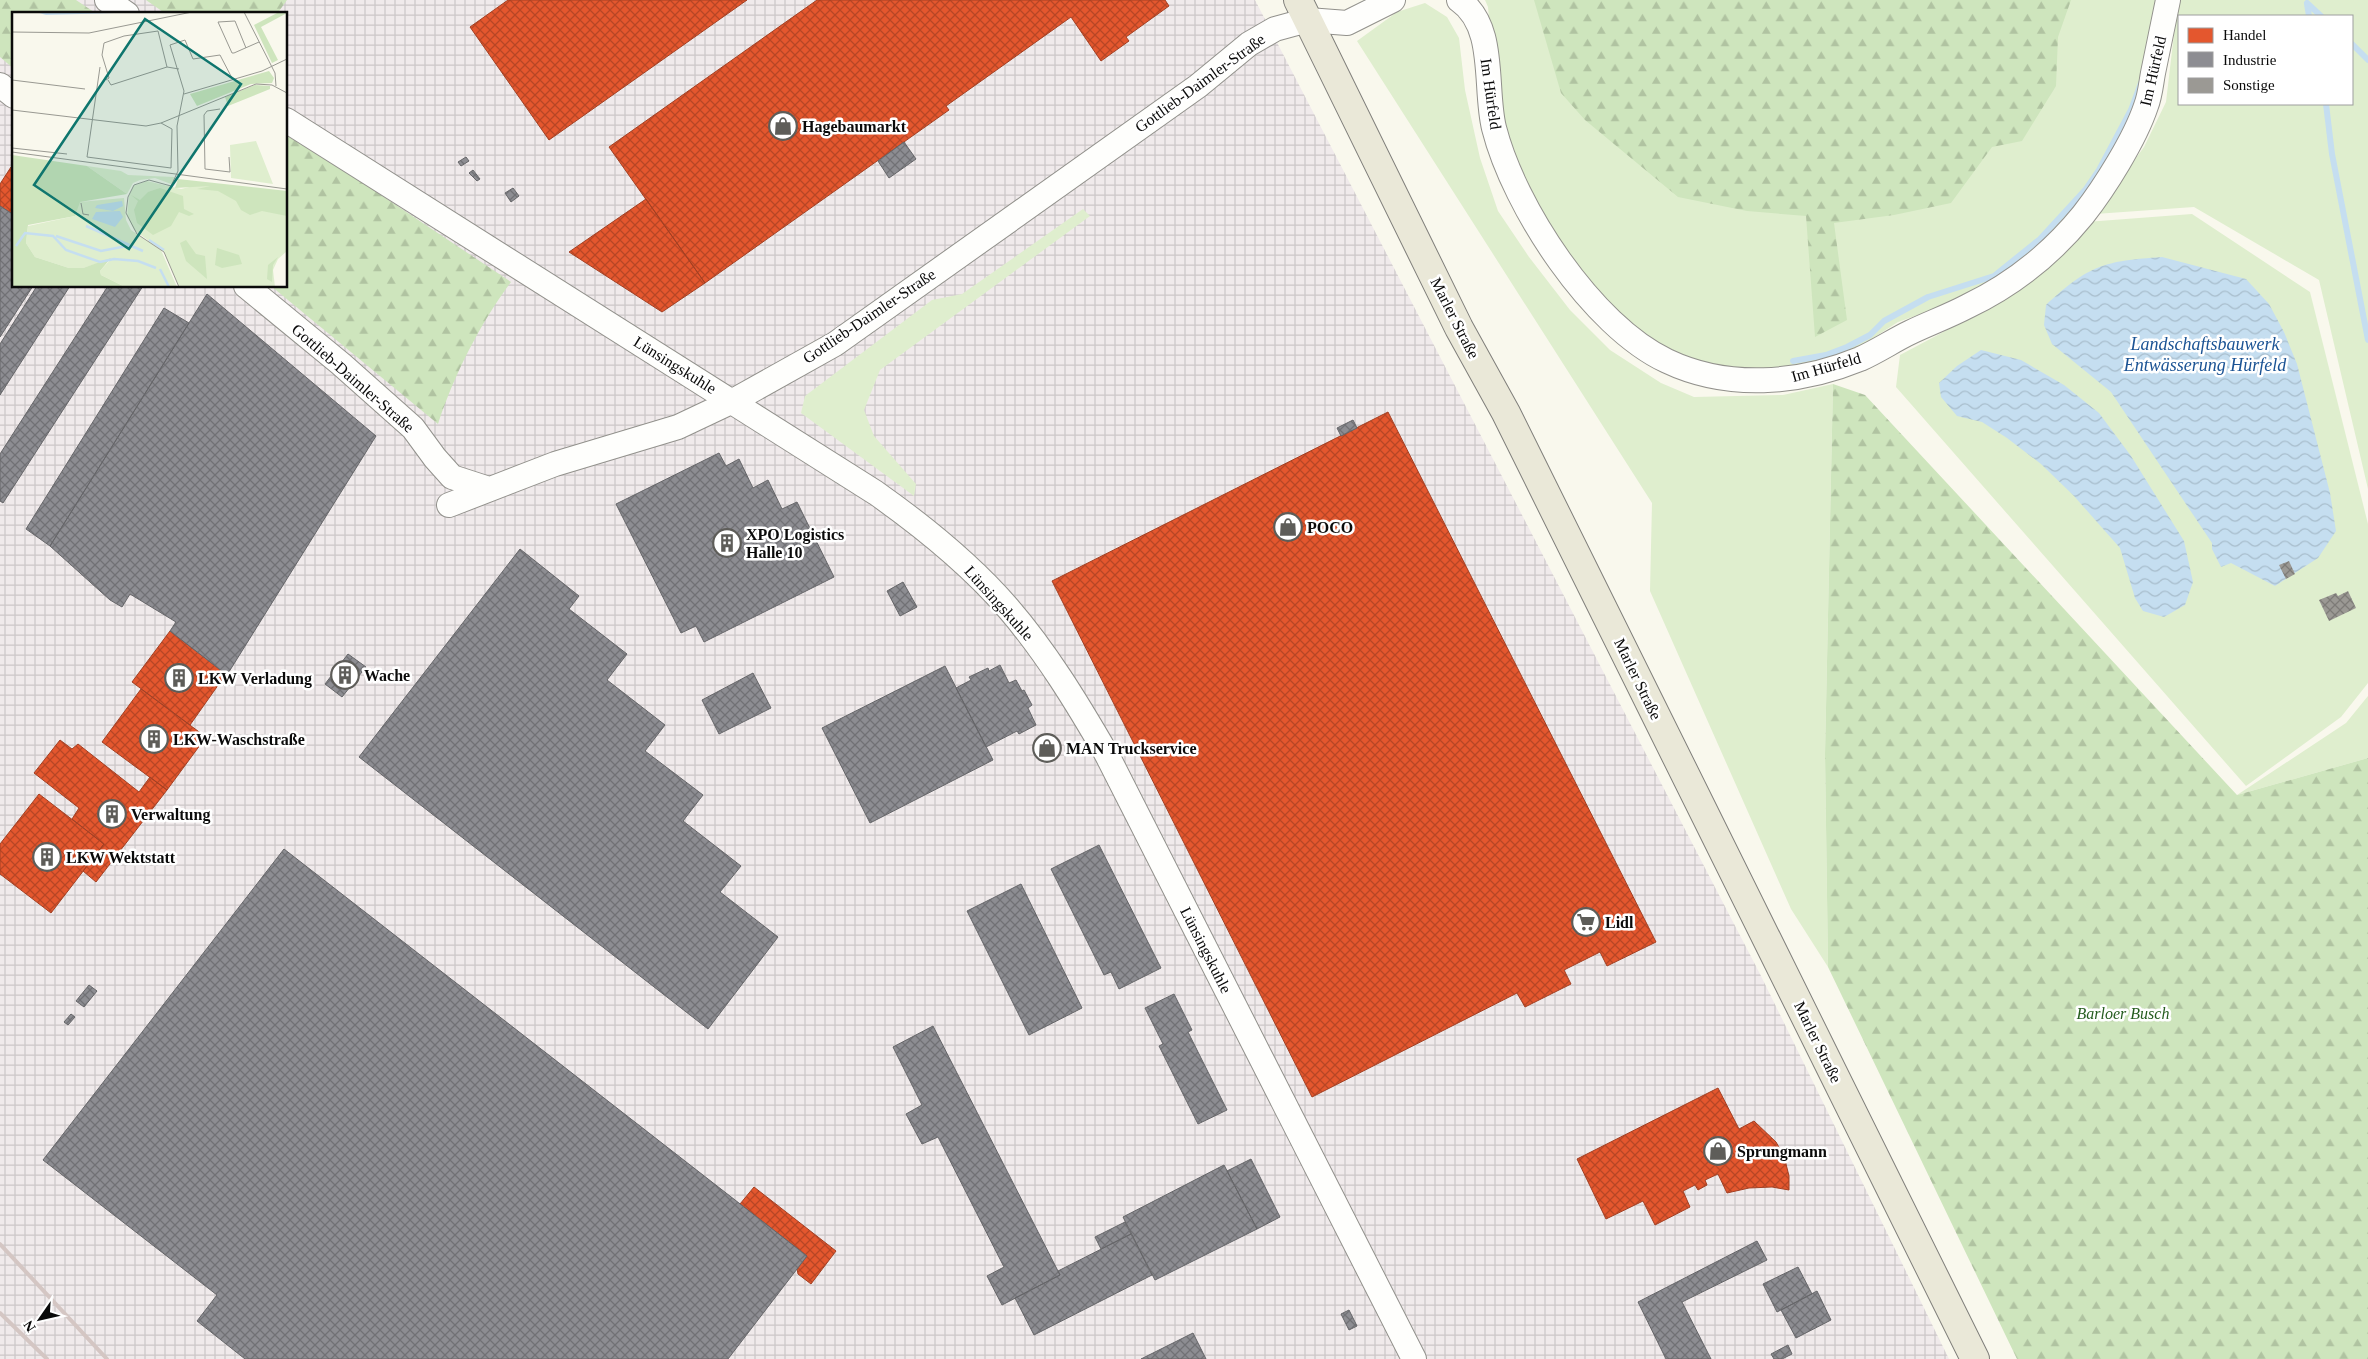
<svg xmlns="http://www.w3.org/2000/svg" width="2368" height="1359" viewBox="0 0 2368 1359" font-family="Georgia,serif">
<style>
.industrial{fill:url(#industrial-grid);fill-rule:evenodd}
.grass{fill:#dfeece;fill-rule:evenodd}
.forest{fill:url(#forest-firs)}
.water{fill:url(#water-waves)}
.shops{fill:url(#shops-cross-hatch);stroke:#a34023}
.industry{fill:url(#industry-cross-hatch);stroke:#666669}
.lines{fill:none;stroke-linecap:round;stroke-linejoin:round}
.stream{stroke:#c5def0;stroke-width:6}
.building{fill:url(#building-cross-hatch)}
.minor-casing{stroke:#92918c;stroke-width:26}
.major-casing{stroke:#7f7e7a;stroke-width:30}
.minor{stroke:#fefefc;stroke-width:24}
.major{stroke:#eae8d8;stroke-width:28}
.rail{stroke:#d4c6c3;stroke-width:4}
.labels{text-anchor:middle;dominant-baseline:central;stroke-width:5;stroke-linejoin:round;paint-order:stroke}
.street-label{font-size:16px;fill:#0a0a0a;stroke:#fff}
.poi-label{font-size:16px;font-weight:bold;fill:#0a0a0a;stroke:#fff;text-anchor:start}
.park-label{font-size:16px;font-style:italic;fill:#255d1f;stroke:#fff}
.water-label{font-size:18px;font-style:italic;fill:#1b5394;stroke:#fff}
.inset-river{fill:none;stroke:#c5def0;stroke-width:2.5}
.inset-road{fill:none;stroke:#999992;stroke-width:1}
.view{fill:#0f766e;fill-opacity:0.15;stroke:#0f766e;stroke-width:2.5}
.inset-edge{fill:none;stroke:#0a0a0a;stroke-width:2.5}
</style>
<defs>
<pattern id="industrial-grid" width="8" height="8" patternUnits="userSpaceOnUse" patternTransform="scale(1.25)"><rect width="8" height="8" fill="#f0eaeb"/><path d="M0 4h8M4 0v8" fill="none" stroke="#ccc7c8"/></pattern>
<pattern id="forest-firs" width="22" height="20" patternUnits="userSpaceOnUse" patternTransform="scale(1.25)"><rect width="22" height="20" fill="#cee5bd"/><path d="M5 1l3.5 6h-7zM16 11l3.5 6h-7z" fill="#b0c3a1"/></pattern>
<pattern id="water-waves" width="16" height="10" patternUnits="userSpaceOnUse" patternTransform="scale(1.25)"><rect width="16" height="10" fill="#c5def0"/><path d="M0 5q4-4 8 0t8 0" fill="none" stroke="#a8bdcc"/></pattern>
<pattern id="shops-cross-hatch" width="8" height="8" patternUnits="userSpaceOnUse" patternTransform="scale(1.25)"><rect width="8" height="8" fill="#e4572e"/><path d="M0 0l8 8M0 8l8-8" fill="none" stroke="#b74625"/></pattern>
<pattern id="industry-cross-hatch" width="8" height="8" patternUnits="userSpaceOnUse" patternTransform="scale(1.25)"><rect width="8" height="8" fill="#8d8d92"/><path d="M0 0l8 8M0 8l8-8" fill="none" stroke="#717175"/></pattern>
<pattern id="building-cross-hatch" width="8" height="8" patternUnits="userSpaceOnUse" patternTransform="scale(1.25)"><rect width="8" height="8" fill="#9b9994"/><path d="M0 0l8 8M0 8l8-8" fill="none" stroke="#7d7b77"/></pattern>
</defs>
<rect width="100%" height="100%" fill="#f9f8ed"/>
<path class="industrial" d="M0 0H1255L1760 974 1949 1359H0ZM14 14H286V286H14Z"/>
<path class="grass" d="M1485 0H2164L2148 76 2108 161 2053 234 2010 269 1969 297 1898 322 1847 355 1776 371 1718 373 1660 352 1575 271 1504 142 1495 87 1488 7Z
M2178 0H2368V489L2319 280 2194 207 2095 214 2144 147 2166 102ZM2179 16H2352V104H2179Z
M1425 3 1447 17 1459 38 1465 90 1480 158 1498 211 1529 257 1570 310 1610 350 1661 383 1694 397 1783 395 1833 384 1825 754 1828 967 1791 909 1650 591 1652 503 1357 41 1397 12Z
M1083 209 1090 216 880 370 864 410 874 436 916 484 914 496 801 413 805 396 932 300 962 294Z
M2192 214 2310 292 2368 524V683L2341 717 2246 786 1896 387 1900 355 1996 304 2086 222Z
M2368 696V758L2237 795 2346 723Z"/>
<path class="forest" d="M0 0H76L97 14H14V69L0 57Z
M146 0H287L277 14H166Z
M1534 0H2071L2058 37 2056 86 2022 141 1992 147 1951 203 1894 215 1834 223 1847 320 1815 337 1806 216 1747 211 1678 197 1585 120 1561 93Z
M286 135 372 189 511 282C480 324 454 375 438 424L271 286H286Z
M1833 384 1865 395 2237 795 2368 758V1359H2017L1828 967 1825 754Z"/>
<path class="water" d="M2162 257 2246 279 2269 304 2284 332 2297 364 2330 493 2336 531 2318 558 2275 586 2231 563 2221 567 2212 549V543L2111 392 2052 344 2044 325 2046 305C2089 265 2104 261 2162 257Z
M1981 350 2021 360 2064 385 2099 413 2131 456 2184 541 2193 582 2185 605 2164 617 2143 611 2135 598 2120 548 2074 496 2041 464 2007 438 1982 422 1957 416 1941 397 1939 383 1957 366Z"/>
<path class="shops" d="M508 0H747L549 140 470 27Z
M817 0H1165L1169 6 1126 37 1129 41 1101 61 1071 17 946 106 949 110 705 283 609 147Z
M11 167 14 169V215L0 206V184Z
M646 199 705 283 662 312 569 252Z
M1388 412 1656 942 1607 966 1600 952 1564 970 1571 984 1525 1007 1517 993 1312 1097 1052 581Z
M170 631 226 674 190 725 132 682Z
M141 689 206 737 167 790 102 742Z
M60 740 72 749 78 744 139 792 150 777 167 790 96 882 83 871 104 844 72 819 79 808 34 773Z
M39 794 104 844 51 913 0 874V844Z
M1718 1088 1739 1129 1754 1121 1776 1142 1784 1156 1789 1176V1190L1772 1187 1749 1188 1727 1193 1718 1174 1705 1180 1707 1185 1698 1190 1695 1185 1683 1191 1690 1207 1655 1225 1643 1201 1606 1219 1577 1159Z
M754 1187 836 1251 811 1284 798 1274 797 1269 807 1256 740 1204Z"/>
<path class="industry" d="M904 142 916 159 889 178 878 161Z
M466 157 469 161 461 166 458 162Z
M473 170 480 179 477 181 469 173Z
M513 188 519 196 511 202 505 193Z
M0 206 14 215V286H33L0 337Z
M37 286H70L0 395V344Z
M108 286H143L3 503 0 501V454Z
M207 294 376 436 227 675 170 631 176 622 130 594 122 607 110 600 50 546Z
M164 308 189 323 50 546 26 529Z
M1353 420 1357 428 1341 436 1337 428Z
M719 453 726 466 739 459 753 488 768 480 782 509 797 502 834 577 704 642 696 626 681 633 616 504Z
M520 549 579 596 569 609 627 654 607 680 665 725 645 751 703 795 683 821 741 866 720 892 778 937 708 1029 359 757Z
M903 582 917 607 900 616 887 591Z
M348 654 366 667 342 697 325 684Z
M1000 665 1009 683 1016 680 1022 691 1024 690 1032 705 1028 708 1036 725 1019 734 1017 731 986 747 956 688 971 680 969 677 988 668 989 671Z
M945 666 993 760 870 823 822 728Z
M753 673 771 708 719 734 702 700Z
M1099 845 1161 968 1119 989 1111 972 1104 975 1051 869Z
M284 849 807 1256 728 1359H245L197 1321 217 1295 43 1160Z
M1021 884 1082 1008 1029 1035 967 911Z
M89 985 97 991 84 1007 76 1001Z
M1174 994 1192 1030 1188 1032 1227 1110 1198 1124 1159 1046 1163 1044 1145 1008Z
M71 1014 75 1017 68 1025 64 1022Z
M933 1026 1060 1275 1002 1305 987 1276 1004 1267 938 1137 922 1144 906 1114 922 1105 893 1047Z
M1251 1159 1280 1217 1257 1229 1227 1171Z
M1224 1165 1257 1229 1155 1280 1123 1217Z
M1125 1222 1131 1234 1101 1249 1095 1237Z
M1131 1234 1152 1275 1034 1335 1015 1298 1060 1275 1058 1271Z
M1757 1241 1767 1260 1682 1302 1711 1359H1666L1638 1302Z
M1798 1267 1812 1294 1777 1312 1763 1284Z
M1817 1291 1831 1320 1796 1338 1781 1310Z
M1349 1310 1357 1326 1349 1330 1341 1314Z
M1193 1333 1206 1359H1141Z
M1788 1345 1792 1354 1782 1359H1774L1771 1354Z"/>
<g class="lines">
<path class="stream" d="M2307 3 2321 16
M2307 4 2309 16
M2352 44 2368 60
M2326 104 2332 154 2368 340
M1793 361 1826 355 1847 347 1870 335 1884 321 1928 297 1994 276 2040 239 2086 189 2099 170 2131 110 2141 83"/>
</g>
<path class="building" d="M2289 561 2295 574 2286 579 2279 565Z
M2348 591 2356 608 2329 621 2319 600 2336 593 2338 596Z"/>
<g class="lines">
<defs>
<path id="minor" d="M107 0 127 14
M1459 0C1497 26 1484 88 1494 128 1514 207 1592 326 1667 361 1728 390 1799 384 1860 359 1878 351 1894 340 1911 332 1930 323 1949 316 1968 306 2012 285 2052 253 2083 215 2105 187 2135 139 2146 106 2150 96 2151 84 2153 73 2158 49 2163 24 2168 0
M0 85 14 96
M286 120 876 493C924 527 970 564 1008 608 1046 652 1077 703 1106 753L1414 1359
M246 286 341 364 413 428 435 458 452 477 489 489
M449 505 555 464 678 427 733 401 835 344 1198 86 1249 44 1275 29 1308 20 1347 23 1393 0"/>
<path id="major" d="M1298 0 1459 328 1506 413 1975 1359"/>
</defs>
<use href="#minor" class="minor-casing"/>
<use href="#major" class="major-casing"/>
<use href="#minor" class="minor"/>
<use href="#major" class="major"/>
<path class="rail" d="M0 1244 107 1359
M0 1313 47 1359"/>
</g>
<defs>
<symbol id="shop-ring" viewBox="-11 -11 22 22"><circle r="9.5" fill="#fff" stroke="#5e5d59" stroke-width="1.5"/><path d="M-5-2.5h2.3a2.7 3.5 0 0 1 5.4 0H5L5.5 6h-11ZM-1.5-2.5h3a1.5 2.3 0 0 0-3 0Z" fill="#5e5d59"/></symbol>
<symbol id="building-ring" viewBox="-11 -11 22 22"><circle r="9.5" fill="#fff" stroke="#5e5d59" stroke-width="1.5"/><path d="M-4-6H4V6H1V3H-1V6H-4ZM-2.5-4.3h1.7v1.8h-1.7ZM.8-4.3h1.7v1.8H.8ZM-2.5-1h1.7V.8h-1.7ZM.8-1h1.7V.8H.8Z" fill="#5e5d59"/></symbol>
<symbol id="supermarket-ring" viewBox="-11 -11 22 22"><circle r="9.5" fill="#fff" stroke="#5e5d59" stroke-width="1.5"/><path d="M-6-5.5h2.5l.6 2H6L4.5 2H-2.5L-4.4-4H-6ZM-1.5 3.2a1.3 1.3 0 1 0 .1 0ZM3 3.2a1.3 1.3 0 1 0 .1 0Z" fill="#5e5d59"/></symbol>
</defs>
<g fill-rule="evenodd">
<use href="#shop-ring" x="767" y="110" width="32" height="32"/>
<use href="#shop-ring" x="1272" y="511" width="32" height="32"/>
<use href="#building-ring" x="711" y="527" width="32" height="32"/>
<use href="#building-ring" x="329" y="659" width="32" height="32"/>
<use href="#building-ring" x="163" y="662" width="32" height="32"/>
<use href="#building-ring" x="138" y="723" width="32" height="32"/>
<use href="#shop-ring" x="1031" y="732" width="32" height="32"/>
<use href="#building-ring" x="96" y="798" width="32" height="32"/>
<use href="#building-ring" x="31" y="841" width="32" height="32"/>
<use href="#supermarket-ring" x="1570" y="906" width="32" height="32"/>
<use href="#shop-ring" x="1702" y="1135" width="32" height="32"/>
</g>
<g class="labels">
<g class="street-label">
<text transform="translate(2153 71) rotate(-77)">Im Hürfeld</text>
<text transform="translate(1200 83) rotate(-36)">Gottlieb-Daimler-Straße</text>
<text transform="translate(1491 94) rotate(82)">Im Hürfeld</text>
<text transform="translate(869 316) rotate(-34)">Gottlieb-Daimler-Straße</text>
<text transform="translate(1455 318) rotate(63)">Marler Straße</text>
<text transform="translate(675 365) rotate(32)">Lünsingskuhle</text>
<text transform="translate(1826 367) rotate(-16)">Im Hürfeld</text>
<text transform="translate(353 378) rotate(41)">Gottlieb-Daimler-Straße</text>
<text transform="translate(999 603) rotate(48)">Lünsingskuhle</text>
<text transform="translate(1638 679) rotate(64)">Marler Straße</text>
<text transform="translate(1206 950) rotate(63)">Lünsingskuhle</text>
<text transform="translate(1818 1042) rotate(64)">Marler Straße</text>
</g>
<g class="poi-label">
<text x="802" y="126">Hagebaumarkt</text>
<text x="1307" y="527">POCO</text>
<text x="746" y="534">XPO Logistics<tspan x="746" dy="18">Halle 10</tspan></text>
<text x="364" y="675">Wache</text>
<text x="198" y="678">LKW Verladung</text>
<text x="173" y="739">LKW-Waschstraße</text>
<text x="1066" y="748">MAN Truckservice</text>
<text x="131" y="814">Verwaltung</text>
<text x="66" y="857">LKW Wektstatt</text>
<text x="1605" y="922">Lidl</text>
<text x="1737" y="1151">Sprungmann</text>
</g>
<g class="park-label">
<text x="2123" y="1013">Barloer Busch</text>
</g>
<g class="water-label">
<text x="2205" y="344">Landschaftsbauwerk<tspan x="2205" dy="21">Entwässerung Hürfeld</tspan></text>
</g>
</g>
<g transform="translate(12 12)">
<rect width="275" height="275" fill="#f9f8ed"/>
<path d="M244 129 261 172 219 166 218 133ZM75 154 109 159 116 163 162 165V169L159 172 143 166 128 168 121 171 115 182ZM135 169 169 177 190 172 275 181V239L266 247 261 258 263 275H167L152 240 122 218 115 204 117 184 121 174ZM112 186 114 208 119 218 149 238 165 275H113L89 263 88 259 99 247 71 256H57L23 245 14 231 16 214 63 204 67 190Z" fill="#dfeece"/>
<path d="M267 0 275 1 249 15 266 48 260 51 242 13ZM257 59 262 66 260 71 239 72 185 94 178 82ZM243 73 258 74V77L216 94 213 85ZM0 143 75 154 115 182 68 190 63 204 16 213 14 231 23 245 57 256H71L99 246 88 259 89 263 113 275H0ZM166 167 275 179V204L250 199 238 203 229 198 224 189 206 179 185 177 198 174 163 176ZM148 176 171 184 172 197 182 202 177 204 167 200 159 214 141 223 125 211 122 198 126 189 119 183 128 188 136 180ZM174 228 184 242 193 244 195 267 174 249 168 231ZM205 236 227 243 230 252 210 256 203 253ZM266 245 261 253 260 270 255 267 256 253Z" fill="#cee5bd"/>
<path d="M24 0H137L34 3ZM110 189 111 194 101 199 83 196 85 193ZM108 199 111 205 103 215 80 207 84 200Z" fill="#c5def0"/>
<path class="inset-river" d="M74 214 131 239M44 224 89 239 120 233M137 228 152 238M4 234 13 221 41 224 54 238 88 250 102 247 126 249 144 256M148 257 157 275"/>
<path class="inset-road" d="M232 0 263 61 264 74M0 20 77 21 180 0M234 36 223 9 206 10 220 41H222L247 30M88 55 75 145 159 156 160 117 149 111M0 68 73 77M94 68 97 66 90 43 92 31 112 24 146 19 155 55M96 68 99 73 155 55 167 57M172 82 250 59 275 47M208 97 195 99 192 103 193 157 218 160 217 145M0 98 134 114 149 111 244 72 260 73 275 81M0 136 55 142M0 140 275 177M69 191 71 202 77 203M167 275 152 240 125 222 114 201 116 185 122 173 137 168 159 174 166 159 165 114 172 79 158 33 173 28 181 47 208 43 221 68"/>
<path class="view" d="M133 7 229 72 117 237 22 173Z"/>
<rect width="275" height="275" class="inset-edge"/>
</g>
<rect x="2178" y="15" width="175" height="90" fill="#ffffff" stroke="#9d9d9d"/>
<rect x="2188" y="28" width="25" height="15" fill="#e4572e" stroke="#9d9d9d"/>
<text x="2223" y="40" font-size="15" fill="#0a0a0a">Handel</text>
<rect x="2188" y="52" width="25" height="15" fill="#8d8d92" stroke="#9d9d9d"/>
<text x="2223" y="65" font-size="15" fill="#0a0a0a">Industrie</text>
<rect x="2188" y="78" width="25" height="15" fill="#9b9994" stroke="#9d9d9d"/>
<text x="2223" y="90" font-size="15" fill="#0a0a0a">Sonstige</text>
<g transform="translate(40 1319) rotate(236)" stroke="#ffffff" stroke-width="4" paint-order="stroke">
<path d="M0-4L9 19L0 12L-9 19Z" fill="#0a0a0a"/>
<text y="-8" font-size="14" font-weight="bold" text-anchor="middle" fill="#0a0a0a">N</text>
</g>
</svg>
